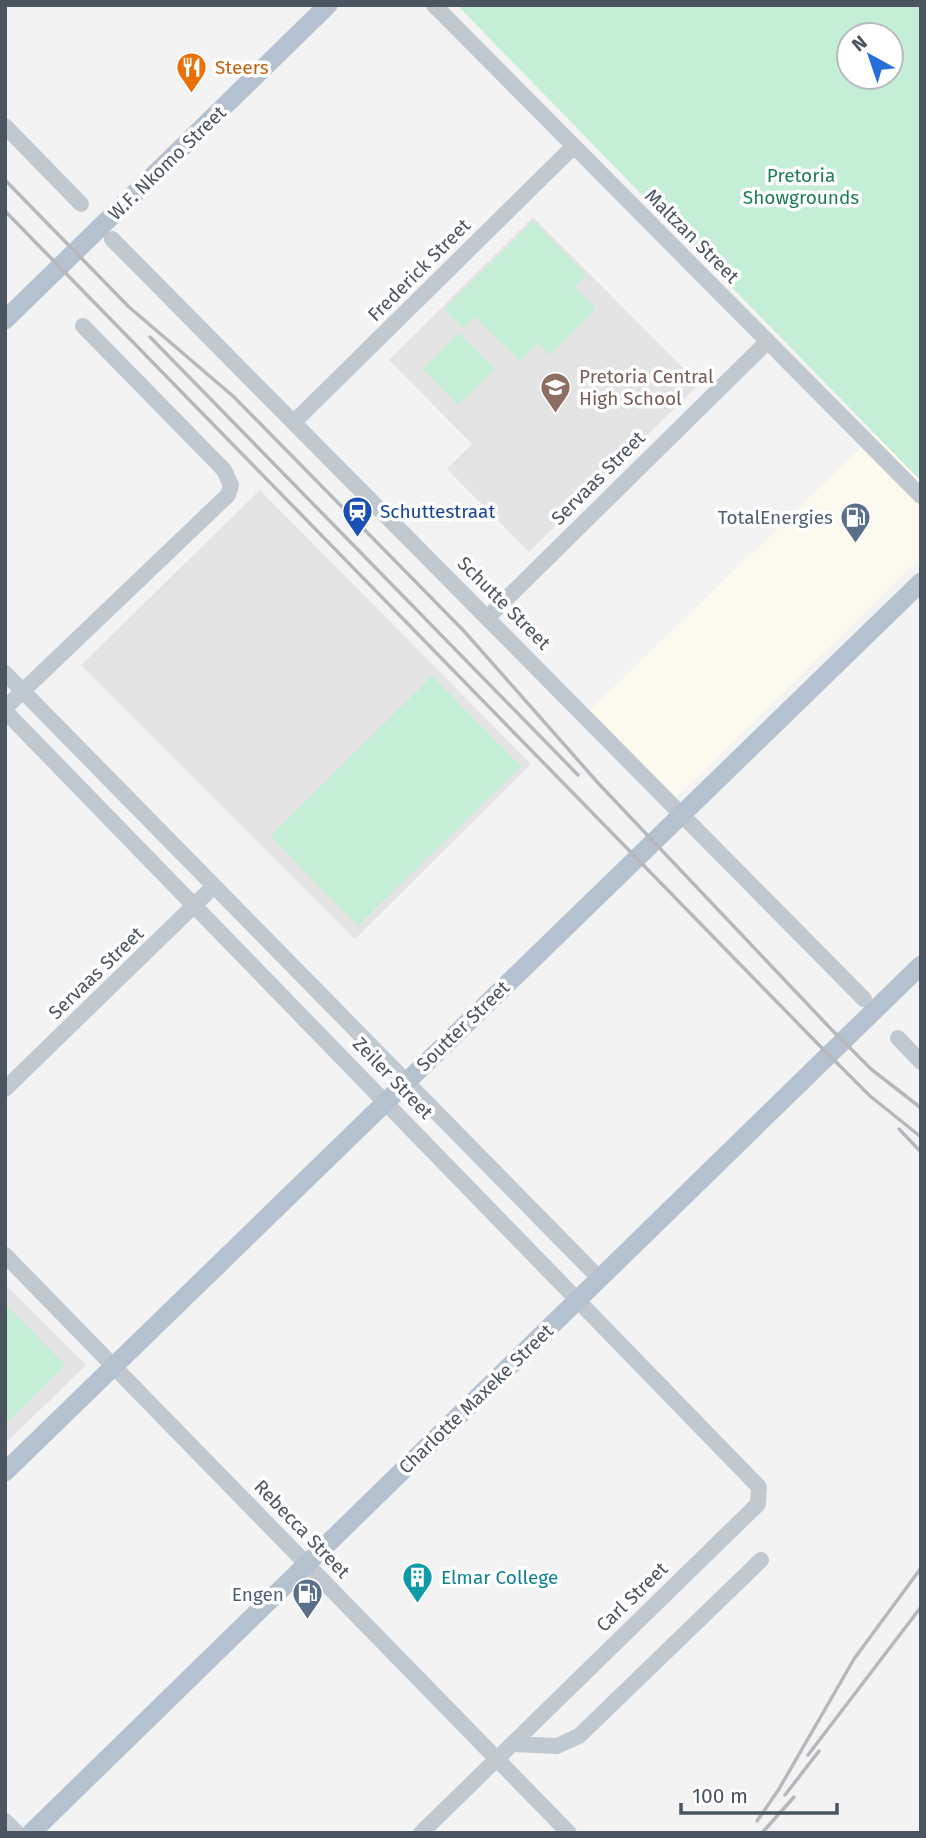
<svg xmlns="http://www.w3.org/2000/svg" width="926" height="1838" viewBox="0 0 926 1838" font-family="'Fira Sans',sans-serif">
<style>
.commercial{fill:#fcf9ef}
.education{fill:#e5e4e4}
.green{fill:#c5eed6;fill-rule:evenodd}
.lines{fill:none;stroke-linecap:round;stroke-linejoin:round}
.minor{stroke:#c1c9d0;stroke-width:16}
.major{stroke:#b4c1cf;stroke-width:19}
.rail{stroke:#b5b8bc;stroke-width:3.5}
.labels{text-anchor:middle;dominant-baseline:central;stroke-width:7;stroke-linejoin:round;paint-order:stroke}
.food-label{font-size:19px;fill:#c56008;stroke:#fff;text-anchor:start}
.street-label{font-size:19px;fill:#4b555f;stroke:#fff}
.park-label{font-size:19px;fill:#1d7f51;stroke:#fff}
.education-label{font-size:19px;fill:#785e54;stroke:#fff;text-anchor:start}
.transit-label{font-size:19px;fill:#164399;stroke:#fff;text-anchor:start}
.service-label{font-size:19px;fill:#4e5e75;stroke:#fff;text-anchor:end}
.culture-label{font-size:19px;fill:#0d838f;stroke:#fff;text-anchor:start}
</style>
<rect width="100%" height="100%" fill="#f4f3f3"/>
<path class="commercial" d="M875 434 921 481V558L675 798 589 711Z"/>
<path class="education" d="M533 217 699 384 529 552 447 469 472 444 389 360Z
M260 490 531 764 355 939 81 665Z
M5 1284 86 1365 5 1444Z"/>
<path class="green" d="M457 5H921V481L875 434ZM849 35H891V77H849Z
M533 221 586 275 574 287 596 309 550 355 538 343 520 361 475 317 463 328 444 309Z
M459 333 495 369 458 405 423 369Z
M432 676 521 766 358 926 270 836Z
M5 1303 65 1365 7 1423 5 1422Z"/>
<g class="lines">
<path class="minor" d="M434 5 921 496
M5 126 81 204
M112 239 864 999
M294 422 573 147
M488 617 768 341
M5 673 599 1278
M5 708 228 495 231 485 224 470 83 326
M5 711 759 1487 758 1504 421 1833
M898 1038 921 1062
M5 1089 214 886
M5 1255 569 1833
M512 1744 557 1746 579 1736 761 1560
M5 1821 17 1833"/>
<path class="major" d="M5 320 328 5
M5 1472 921 582
M31 1833 921 965"/>
<path class="rail" d="M5 180 129 307 234 397 463 630 599 784 831 1029 871 1069 921 1108
M5 211 817 1043 870 1096 921 1137
M150 337 578 775
M899 1129 921 1152
M808 1755 921 1607
M785 1795 819 1751
M757 1821 779 1789 854 1659 921 1568
M762 1833 794 1797"/>
</g>
<defs>
<symbol id="restaurant-pin" viewBox="-11 -11 22 30"><path d="M0 17L-7.5 6A9.5 9.5 0 1 1 7.5 6Z" fill="#e8710a" stroke="#fff"/><path d="M-5-6h1v4h1v-4h1v4h1v-4h1v5L-1.5 .5V6h-2V.5L-5-1ZM5-6V6H3V1.5H1.5Q1.5-4 5-6Z" fill="#fff"/></symbol>
<symbol id="school-pin" viewBox="-11 -11 22 30"><path d="M0 17L-7.5 6A9.5 9.5 0 1 1 7.5 6Z" fill="#8d6e63" stroke="#fff"/><path d="M0-5L7-2L0 1L-7-2ZM-4 1L0 2.5L4 1V4Q0 6-4 4Z" fill="#fff"/></symbol>
<symbol id="station-pin" viewBox="-11 -11 22 30"><path d="M0 17L-7.5 6A9.5 9.5 0 1 1 7.5 6Z" fill="#1a4fb4" stroke="#fff"/><path d="M-3-6H3Q5-6 5-4V2Q5 4 3 4L4.5 6H3L1.5 4h-3L-3 6H-4.5L-3 4Q-5 4-5 2V-4Q-5-6-3-6ZM-3.5-4v3h7v-3ZM-3.5 1v1.5H-2V1ZM2 1v1.5H3.5V1Z" fill="#fff"/></symbol>
<symbol id="fuel-pin" viewBox="-11 -11 22 30"><path d="M0 17L-7.5 6A9.5 9.5 0 1 1 7.5 6Z" fill="#5c6f8a" stroke="#fff"/><path d="M-5.5-6h7V0h2V4h1.3V-2.5L3-4.5l.8-.8L6-3V5H2.5V1h-1V6h-7ZM-4.2-4.7v3.2H.2V-4.7Z" fill="#fff"/></symbol>
<symbol id="building-pin" viewBox="-11 -11 22 30"><path d="M0 17L-7.5 6A9.5 9.5 0 1 1 7.5 6Z" fill="#0f9aa8" stroke="#fff"/><path d="M-4-6H4V6H1V3H-1V6H-4ZM-2.5-4.3h1.7v1.8h-1.7ZM.8-4.3h1.7v1.8H.8ZM-2.5-1h1.7V.8h-1.7ZM.8-1h1.7V.8H.8Z" fill="#fff"/></symbol>
</defs>
<g fill-rule="evenodd">
<use href="#restaurant-pin" x="174" y="50" width="35" height="47"/>
<use href="#school-pin" x="538" y="370" width="35" height="47"/>
<use href="#station-pin" x="340" y="494" width="35" height="47"/>
<use href="#fuel-pin" x="838" y="500" width="35" height="47"/>
<use href="#building-pin" x="400" y="1560" width="35" height="47"/>
<use href="#fuel-pin" x="290" y="1576" width="35" height="47"/>
</g>
<g class="labels">
<g class="food-label">
<text x="215" y="67">Steers</text>
</g>
<g class="street-label">
<text transform="translate(167 163) rotate(-44)">W.F. Nkomo Street</text>
<text transform="translate(692 236) rotate(45)">Maltzan Street</text>
<text transform="translate(419 270) rotate(-45)">Frederick Street</text>
<text transform="translate(598 478) rotate(-45)">Servaas Street</text>
<text transform="translate(504 603) rotate(45)">Schutte Street</text>
<text transform="translate(96 973) rotate(-44)">Servaas Street</text>
<text transform="translate(463 1026) rotate(-44)">Soutter Street</text>
<text transform="translate(393 1078) rotate(46)">Zeiler Street</text>
<text transform="translate(476 1399) rotate(-44)">Charlotte Maxeke Street</text>
<text transform="translate(302 1529) rotate(46)">Rebecca Street</text>
<text transform="translate(632 1597) rotate(-44)">Carl Street</text>
</g>
<g class="park-label">
<text x="801" y="175">Pretoria<tspan x="801" dy="22">Showgrounds</tspan></text>
</g>
<g class="education-label">
<text x="579" y="376">Pretoria Central<tspan x="579" dy="22">High School</tspan></text>
</g>
<g class="transit-label">
<text x="380" y="511">Schuttestraat</text>
</g>
<g class="service-label">
<text x="833" y="517">TotalEnergies</text>
<text x="284" y="1594">Engen</text>
</g>
<g class="culture-label">
<text x="441" y="1577">Elmar College</text>
</g>
</g>
<rect width="926" height="1838" fill="none" stroke="#4b555f" stroke-width="14"/>
<g transform="translate(870 56) rotate(320)"><circle r="33" fill="#ffffff" stroke="#b7bbbf" stroke-width="2"/>
<path d="M0-5L12 26L0 18L-12 26Z" fill="#2670dc"/>
<text y="-10" font-size="19" font-weight="bold" text-anchor="middle" fill="#4b555f">N</text>
</g>
<path d="M681 1803v10h156v-10" fill="none" stroke="#4b555f" stroke-width="3.5"/>
<text x="692" y="1803" font-size="21" fill="#4b555f" stroke="#ffffff" stroke-width="5" paint-order="stroke">100 m</text>
</svg>
